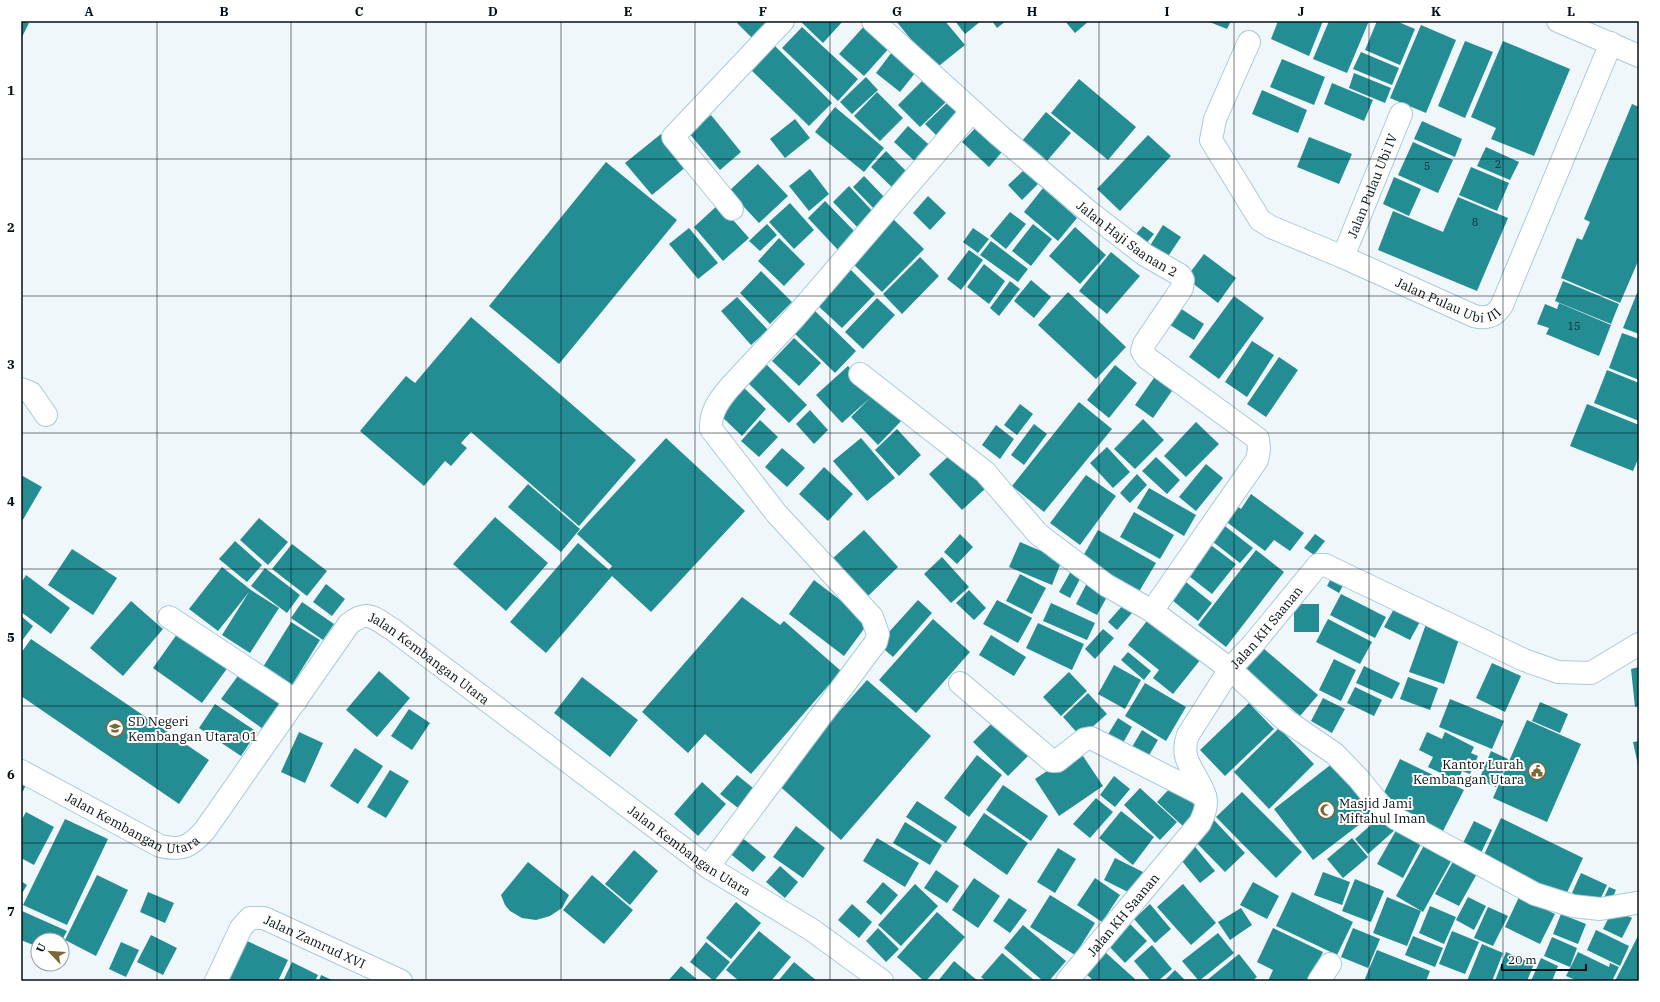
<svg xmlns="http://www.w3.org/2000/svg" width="1660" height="1002" viewBox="0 0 1660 1002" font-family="'IBM Plex Serif',serif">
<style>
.building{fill:#248d94}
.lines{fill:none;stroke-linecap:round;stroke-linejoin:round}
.minor-casing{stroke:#a8cadc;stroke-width:24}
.tertiary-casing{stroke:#a8cadc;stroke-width:24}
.minor{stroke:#fff;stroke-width:22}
.tertiary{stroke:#fff;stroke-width:22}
.grid{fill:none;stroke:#041016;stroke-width:1;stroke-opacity:0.55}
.labels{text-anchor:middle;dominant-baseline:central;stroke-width:4;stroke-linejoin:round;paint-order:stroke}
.number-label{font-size:11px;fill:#0c2f36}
.street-label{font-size:13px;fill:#041016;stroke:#fff}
.poi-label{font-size:13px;fill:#041016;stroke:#fff;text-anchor:start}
.neatline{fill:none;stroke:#041016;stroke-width:1.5}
.grid-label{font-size:13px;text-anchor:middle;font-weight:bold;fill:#041016}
</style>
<rect width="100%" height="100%" fill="#f0f7fb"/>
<path class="building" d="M21 21 29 23 21 39Z
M739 21H782L758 44 737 23Z
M800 21H843L823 43Z
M896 21H945L965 45 935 69Z
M955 21H981L965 34Z
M992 21H1006L997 28Z
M1065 21H1089L1075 33Z
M1207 21H1231L1227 29Z
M1278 21H1323L1309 56 1271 39Z
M1329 21H1369L1347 73 1313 59Z
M1377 21H1396L1415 29 1400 65 1365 50Z
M866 24 891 46 864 76 839 54Z
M1421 25 1456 40 1426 113 1390 98Z
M802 27 858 79 838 101 782 48Z
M1465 41 1493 52 1465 118 1438 106Z
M1503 41 1570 69 1534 156 1491 139 1496 128 1471 117Z
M774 45 832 103 809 126 750 69Z
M895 48 919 68 900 92 876 73Z
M1361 52 1399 68 1392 85 1353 69Z
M1282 59 1325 77 1314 105 1270 87Z
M1354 73 1391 88 1385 103 1349 88Z
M866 77 878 90 852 114 840 102Z
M924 79 946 102 920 127 898 105Z
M1079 79 1136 127 1108 160 1051 113Z
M1332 83 1373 100 1364 121 1324 104Z
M1262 90 1307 110 1298 133 1252 114Z
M877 92 903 118 880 141 854 116Z
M950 100 967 117 942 141 925 124Z
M1632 104 1639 107V259L1620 303 1561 278 1577 238 1582 240 1590 222 1584 219Z
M835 107 884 148 864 172 815 132Z
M1046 112 1071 133 1046 162 1022 141Z
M711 115 741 152 720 170 689 133Z
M795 119 810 138 785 158 770 139Z
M1422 121 1462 139 1455 157 1414 139Z
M981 122 1007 146 989 167 962 142Z
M908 126 935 150 920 166 894 142Z
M661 134 687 166 652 195 625 163Z
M1148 135 1171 156 1120 211 1097 189Z
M1309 137 1352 154 1339 184 1297 167Z
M1413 142 1453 160 1438 193 1398 175Z
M1486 147 1519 162 1510 180 1477 166Z
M886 151 911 176 896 191 871 167Z
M606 162 677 220 559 364 489 306Z
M758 164 788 196 759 223 729 191Z
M1471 167 1509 183 1497 211 1459 195Z
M810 169 829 194 809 211 789 186Z
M1024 170 1038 184 1022 200 1008 185Z
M864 176 890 203 879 214 853 187Z
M1394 177 1421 189 1409 216 1383 204Z
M849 186 878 217 862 232 833 202Z
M1043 188 1077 218 1058 241 1024 212Z
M928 196 946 213 930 230 913 213Z
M1458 197 1508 218 1477 291 1378 250 1393 211 1443 232Z
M825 201 857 234 839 251 808 218Z
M790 203 814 230 794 249 769 222Z
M719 204 749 238 723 261 694 227Z
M1010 212 1026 224 1006 249 990 236Z
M889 215 924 249 882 292 847 258Z
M767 224 777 235 760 251 749 241Z
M1033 224 1052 239 1031 266 1012 251Z
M1163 225 1181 237 1163 264 1146 252Z
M1143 226 1154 234 1141 250 1130 241Z
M1075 227 1106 255 1080 284 1049 256Z
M689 228 718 263 698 279 669 244Z
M973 228 989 239 978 253 963 242Z
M779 238 805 264 784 286 758 261Z
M991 241 1028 269 1018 282 980 255Z
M969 250 983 260 961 290 947 279Z
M1111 252 1140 276 1107 314 1079 291Z
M1204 254 1236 278 1218 303 1186 278Z
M920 257 939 276 902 314 883 294Z
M984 264 1005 281 989 304 967 287Z
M849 268 875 294 842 328 815 303Z
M761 271 792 302 770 324 740 293Z
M1031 280 1051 297 1034 318 1014 301Z
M1010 281 1020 289 999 316 990 308Z
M1563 281 1619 304 1611 324 1555 301Z
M1068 292 1126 347 1096 379 1038 325Z
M1637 293 1639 294V334L1623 328Z
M1234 296 1264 318 1219 379 1189 357Z
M737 297 768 330 751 345 721 311Z
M877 298 895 315 863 349 845 332Z
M1559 303 1611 325 1599 356 1546 334 1549 328 1537 324 1545 304 1557 309Z
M1177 306 1204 324 1194 340 1167 323Z
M813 309 856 351 835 373 791 330Z
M471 317 636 460 579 526 471 432 461 443 467 448 451 466 445 461 424 486 360 431 406 376 415 383Z
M1622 333 1639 339V380L1609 368Z
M794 338 821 363 799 386 772 361Z
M1252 341 1274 355 1247 397 1225 382Z
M1279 357 1298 370 1266 417 1247 404Z
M764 362 807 405 789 423 746 381Z
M1115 365 1137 383 1109 418 1087 400Z
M848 366 873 395 905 417 878 445 851 417 870 398 842 423 816 395Z
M1607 370 1639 383V421L1594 403Z
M1156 375 1174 388 1153 418 1135 405Z
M742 386 766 409 742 436 718 413Z
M1079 402 1112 429 1044 512 1012 486Z
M1020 404 1033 414 1017 435 1004 425Z
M1587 404 1639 425V457L1633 471 1570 446Z
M810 410 828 430 814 444 796 424Z
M1143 419 1164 440 1135 469 1114 449Z
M760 420 778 437 759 457 741 441Z
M1196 422 1219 444 1186 477 1164 456Z
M1034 424 1047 434 1024 465 1011 455Z
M996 425 1014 439 1000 459 982 445Z
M897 429 921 455 899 476 875 450Z
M666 438 745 511 651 612 612 576 546 653 510 622 578 543 609 570 612 566 577 534Z
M861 438 895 478 867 501 833 461Z
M1107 447 1130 472 1113 488 1090 463Z
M782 448 805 468 787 487 765 467Z
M953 452 986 488 962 510 929 474Z
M1156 457 1180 480 1167 494 1142 471Z
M1206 464 1223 478 1196 511 1179 497Z
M824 467 853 494 828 521 799 494Z
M1137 474 1147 485 1130 503 1120 493Z
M21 475 42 487 21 523Z
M1086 475 1116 496 1080 545 1050 523Z
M528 484 580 529 561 552 508 507Z
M1149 488 1196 515 1184 536 1137 508Z
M1251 494 1304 533 1290 551 1274 540 1265 551 1224 520 1236 505 1241 509Z
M1134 512 1174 535 1160 559 1120 537Z
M495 517 548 563 506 611 453 564Z
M259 518 288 542 268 565 240 540Z
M1221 523 1253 548 1240 563 1208 538Z
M864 530 898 567 867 597 832 559Z
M1098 530 1156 563 1137 595 1079 563Z
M960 534 973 547 957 564 944 552Z
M1315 534 1325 541 1314 555 1304 548Z
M235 541 262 565 247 582 219 559Z
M1020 542 1062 560 1052 585 1009 567Z
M1208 543 1236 564 1212 594 1185 573Z
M292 544 327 571 307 596 272 569Z
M72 549 117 578 93 615 48 585Z
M1256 550 1284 572 1226 647 1198 625Z
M942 557 969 587 951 603 924 574Z
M222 567 251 590 279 608 250 653 222 635 249 592 218 631 189 609Z
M265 568 300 595 287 613 251 586Z
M1071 571 1081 577 1070 598 1059 592Z
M1334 572 1347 578 1339 593 1327 586Z
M1020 574 1046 588 1032 614 1006 601Z
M26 575 70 608 51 634 21 612V583Z
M1181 578 1212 603 1198 621 1167 596Z
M814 580 869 622 844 656 789 614Z
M1087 583 1108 595 1097 615 1076 604Z
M326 584 345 599 332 616 313 602Z
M969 590 986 608 974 620 956 603Z
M1341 594 1386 617 1375 638 1330 615Z
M742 597 780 625 784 621 841 671 751 774 705 734 688 753 642 712Z
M918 600 932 613 893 657 878 644Z
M997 600 1032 618 1018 643 983 624Z
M131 601 163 629 123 676 90 648Z
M302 602 334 624 323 640 291 618Z
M1051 603 1095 623 1087 640 1043 621Z
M1294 604H1319V632H1294Z
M1123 605 1132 613 1117 630 1108 622Z
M1396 605 1422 618 1410 640 1384 627Z
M21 616 33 626 21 642Z
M1150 617 1205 654 1173 694 1153 678 1159 670 1128 645Z
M933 619 970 652 916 713 879 680Z
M1328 619 1372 642 1360 664 1316 642Z
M291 622 320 640 292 685 263 667Z
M1038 623 1084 644 1072 670 1026 648Z
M1426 624 1460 636 1444 684 1409 672Z
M182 627 231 663 202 703 153 668Z
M1103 629 1114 638 1095 659 1085 649Z
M991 635 1026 657 1014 676 979 655Z
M31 639 209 760 179 804 21 696V653Z
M1263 648 1318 695 1300 716 1245 669Z
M1128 652 1151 671 1144 680 1121 660Z
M1334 659 1356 670 1341 701 1319 690Z
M1492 663 1521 676 1505 712 1476 698Z
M1114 665 1141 680 1125 709 1098 694Z
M1364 666 1400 683 1392 699 1356 683Z
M1639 667V706L1635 707 1631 669Z
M379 671 410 698 377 737 346 710Z
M1069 672 1087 691 1061 716 1043 697Z
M240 673 282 703 263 729 221 699Z
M582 677 638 720 610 757 554 713Z
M1408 677 1438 688 1430 710 1400 699Z
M867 680 931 736 841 840 776 783Z
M1145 683 1186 707 1166 741 1125 716Z
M1355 687 1382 700 1374 716 1347 703Z
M1088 693 1107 714 1081 737 1063 717Z
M1323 698 1345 709 1332 733 1311 721Z
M1450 699 1504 721 1492 749 1439 727Z
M1540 702 1568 714 1560 733 1532 721Z
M1249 703 1274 729 1225 776 1200 750Z
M215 704 257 732 241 756 199 728Z
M409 709 430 723 412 750 391 736Z
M998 717 1032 752 1008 776 973 742Z
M1118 718 1132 727 1119 750 1104 741Z
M1527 720 1581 744 1547 822 1493 798Z
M1279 728 1314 764 1269 809 1234 772Z
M1142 730 1158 740 1145 762 1129 752Z
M299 732 323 743 305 783 281 772Z
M1427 732 1442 739 1445 732 1474 747 1471 753 1478 756 1470 774 1462 771 1458 781 1428 767 1433 757 1419 750Z
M1639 741V765H1638L1633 742Z
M355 748 383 766 358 804 330 786Z
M1079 750 1103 786 1059 816 1035 779Z
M1491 751 1508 759 1496 787 1479 780Z
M977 755 1002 775 969 817 944 798Z
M1338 759 1377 811 1313 860 1274 809Z
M1400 759 1464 790 1443 831 1380 801Z
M390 770 409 781 386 818 367 807Z
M737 775 758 792 742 811 720 794Z
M1114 776 1130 789 1115 807 1100 795Z
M21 780 27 783 21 795Z
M702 782 726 804 698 836 674 814Z
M1003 785 1048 816 1031 841 986 810Z
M1173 785 1201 811 1185 828 1157 802Z
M1140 788 1177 822 1160 840 1124 805Z
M1242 792 1302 852 1276 878 1216 817Z
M1096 798 1113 812 1090 838 1073 824Z
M917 801 957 827 946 843 906 817Z
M1121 811 1154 837 1133 865 1099 838Z
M26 812 54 827 34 865 21 858V821Z
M984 813 1028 843 1007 875 963 844Z
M1383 814 1396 829 1368 854 1355 839Z
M1501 818 1583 858 1565 897 1483 857Z
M65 819 108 839 67 925 23 905Z
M1213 819 1245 853 1225 872 1192 838Z
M1474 821 1492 830 1479 857 1460 849Z
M905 822 942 845 930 865 893 843Z
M796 826 825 848 803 878 773 857Z
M1398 827 1423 840 1403 878 1377 864Z
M740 836 766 857 753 872 728 852Z
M877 838 919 863 905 887 863 861Z
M1352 838 1368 857 1343 878 1327 859Z
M1427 840 1454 856 1423 912 1396 896Z
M1192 843 1215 871 1200 883 1177 855Z
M1058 848 1076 859 1055 893 1037 882Z
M634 850 658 871 630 905 605 884Z
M1456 856 1479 870 1459 906 1435 894Z
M1115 858 1143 872 1132 894 1104 880Z
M528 862 569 895 562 908 550 916 536 920 522 918 510 911 505 905 501 895Z
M780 866 798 882 785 898 766 882Z
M936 870 959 886 947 903 924 888Z
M1323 872 1350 882 1342 905 1314 895Z
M1581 873 1607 885 1597 906 1572 893Z
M97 875 128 890 96 956 65 940Z
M592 875 633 910 604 944 563 910Z
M974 878 1000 896 978 928 952 910Z
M1095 878 1120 895 1102 922 1077 905Z
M1355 879 1384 891 1371 922 1342 911Z
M21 881 27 885 21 895Z
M883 882 898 895 881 915 866 902Z
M1253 882 1279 896 1267 919 1240 905Z
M915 884 938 906 901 946 878 925Z
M1183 884 1216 923 1191 945 1157 907Z
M1609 887 1616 890 1609 905 1602 902Z
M148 892 174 903 165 923 140 912Z
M1292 892 1353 922 1337 955 1276 926Z
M1050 895 1095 923 1075 955 1030 927Z
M1387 897 1421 911 1407 946 1373 933Z
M1468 897 1486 906 1474 930 1456 920Z
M1519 897 1555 914 1540 944 1505 927Z
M1009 898 1027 910 1010 933 993 921Z
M736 902 761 923 731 959 706 938Z
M852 904 872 922 859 938 838 920Z
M1150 904 1171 929 1155 943 1134 919Z
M1430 906 1456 917 1444 944 1419 933Z
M1488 907 1508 916 1493 946 1474 938Z
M1241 908 1252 925 1230 940 1218 922Z
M1613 909 1632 918 1622 938 1603 929Z
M22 911 67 931 62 940H38V947L21 940V914Z
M937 912 965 937 926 981H924L897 957Z
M1561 914 1586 924 1578 944 1553 934Z
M1129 923 1147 941 1125 963 1108 945Z
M1023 925 1066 961 1049 981H1043L1004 948Z
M878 928 899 949 886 962 866 941Z
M1273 928 1323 952 1309 981H1268L1273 970 1257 962Z
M1353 928 1380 939 1368 968 1341 957Z
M1596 930 1629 946 1620 966 1587 950Z
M759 931 791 957 771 981H739L726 970Z
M1452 931 1479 942 1465 974 1439 964Z
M1218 933 1234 953 1199 981 1182 961Z
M1639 934V981H1615Z
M151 935 177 948 163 975 137 962Z
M1413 936 1443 948 1435 967 1405 955Z
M1552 937 1577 948 1570 967 1544 956Z
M245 940 288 960 278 981H226Z
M121 942 139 950 126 977 109 969Z
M706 942 730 962 714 981 690 962Z
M1482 944 1503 953 1492 981H1467Z
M1152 945 1172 969 1158 981H1151L1134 961Z
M1377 950 1430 971 1426 981H1364Z
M1105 952 1135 979 1133 981H1094L1086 974Z
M1506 952 1534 964 1527 981H1495Z
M1578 952 1609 967 1610 963 1619 967 1612 981H1578L1566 976Z
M1002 953 1035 981H986L981 977Z
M1239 954 1257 977 1252 981H1206Z
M1541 958 1558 966 1552 981H1531Z
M954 961 978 981H938Z
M292 962 318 975 315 981H283Z
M794 962 817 981H778Z
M681 966 699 981H668Z
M1175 970 1186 981H1164Z
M321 975 334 981H319Z"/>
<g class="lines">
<defs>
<g id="minor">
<path id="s1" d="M873 21 1000 136 1088 211 1145 255 1180 275 1183 280 1182 288 1144 344 1142 351 1147 358 1258 439 1259 449 1257 460 1152 611"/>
<path d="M1558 21 1639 56"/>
<path id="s2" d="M1249 42 1215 119 1211 140 1260 220 1271 227 1343 257 1474 316C1486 319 1495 317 1502 305L1611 43"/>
<path d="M732 209 673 137 783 21"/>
<path id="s3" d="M1343 257 1401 114"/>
<path d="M860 374 985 472 1038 534 1106 585 1152 611 1230 669 1284 719 1335 754 1359 779 1381 806 1395 818 1535 894 1573 906 1600 909 1636 903"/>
<path d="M21 389 31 393 46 415"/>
<path d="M169 617 296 701"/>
<path d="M960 683 1052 761H1057L1085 739 1091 738 1205 796"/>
<path d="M708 867 876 642 878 634 872 617 776 513 711 429C710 412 719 400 730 387L795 317 972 111"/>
<path id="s4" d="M216 981 241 928 250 918H264L401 981"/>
<path id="s5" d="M1067 981 1200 823C1204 815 1208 805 1205 796 1198 773 1178 761 1188 735L1230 669 1254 643 1318 565H1325L1524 660 1558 672 1591 673 1639 644"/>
<path d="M1319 981 1330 964"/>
</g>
<g id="tertiary">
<path id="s6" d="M21 771 160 846C182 851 190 847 205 830L349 624C368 609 374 618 392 629L708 867 812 930 882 981"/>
</g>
</defs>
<use href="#minor" class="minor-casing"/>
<use href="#tertiary" class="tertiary-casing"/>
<use href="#minor" class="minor"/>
<use href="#tertiary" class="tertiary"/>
</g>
<path class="grid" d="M157 21V981M291 21V981M426 21V981M561 21V981M695 21V981M830 21V981M965 21V981M1099 21V981M1234 21V981M1369 21V981M1503 21V981M21 159H1639M21 296H1639M21 433H1639M21 569H1639M21 706H1639M21 843H1639"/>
<defs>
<symbol id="school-ring" viewBox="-11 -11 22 22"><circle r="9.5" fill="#fff" stroke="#7b6635" stroke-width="1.5"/><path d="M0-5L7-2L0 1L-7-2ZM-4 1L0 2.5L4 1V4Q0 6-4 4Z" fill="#7b6635"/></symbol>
<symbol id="civic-ring" viewBox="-11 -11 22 22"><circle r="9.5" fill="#fff" stroke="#7b6635" stroke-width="1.5"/><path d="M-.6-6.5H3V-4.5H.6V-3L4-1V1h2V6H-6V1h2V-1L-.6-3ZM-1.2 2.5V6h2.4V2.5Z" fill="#7b6635"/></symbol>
<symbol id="mosque-ring" viewBox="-11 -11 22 22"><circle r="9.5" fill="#fff" stroke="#7b6635" stroke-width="1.5"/><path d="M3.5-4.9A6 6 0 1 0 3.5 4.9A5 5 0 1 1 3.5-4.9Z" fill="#7b6635"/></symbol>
</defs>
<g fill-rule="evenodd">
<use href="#school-ring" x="105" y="718" width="20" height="20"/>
<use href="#civic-ring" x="1527" y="761" width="20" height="20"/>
<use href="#mosque-ring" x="1316" y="800" width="20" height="20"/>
</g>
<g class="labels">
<g class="number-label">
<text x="1498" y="164">2</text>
<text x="1427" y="166">5</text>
<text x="1475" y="222">8</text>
<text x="1574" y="326">15</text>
</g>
<g class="street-label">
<text stroke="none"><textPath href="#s3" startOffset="77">Jalan Pulau Ubi IV</textPath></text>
<text stroke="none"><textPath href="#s1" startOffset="335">Jalan Haji Saanan 2</textPath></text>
<text stroke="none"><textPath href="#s2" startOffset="405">Jalan Pulau Ubi III</textPath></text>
<text stroke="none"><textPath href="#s5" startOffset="434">Jalan KH Saanan</textPath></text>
<text stroke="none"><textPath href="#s6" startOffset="556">Jalan Kembangan Utara</textPath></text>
<text stroke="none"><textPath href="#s6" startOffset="125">Jalan Kembangan Utara</textPath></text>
<text stroke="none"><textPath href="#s6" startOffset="880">Jalan Kembangan Utara</textPath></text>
<text stroke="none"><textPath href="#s5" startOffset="87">Jalan KH Saanan</textPath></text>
<text stroke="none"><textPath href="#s4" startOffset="142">Jalan Zamrud XVI</textPath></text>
</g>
<g class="poi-label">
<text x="128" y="721">SD Negeri<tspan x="128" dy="15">Kembangan Utara 01</tspan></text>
<text x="1524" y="764" text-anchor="end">Kantor Lurah<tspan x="1524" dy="15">Kembangan Utara</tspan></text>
<text x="1339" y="803">Masjid Jami<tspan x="1339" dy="15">Miftahul Iman</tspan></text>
</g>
</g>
<rect width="1660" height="1002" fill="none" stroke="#ffffff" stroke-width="44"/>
<g transform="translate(50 952) rotate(295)"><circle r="19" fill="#ffffff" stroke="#9b9fa2"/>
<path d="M0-3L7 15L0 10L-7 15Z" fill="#7b6635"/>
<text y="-6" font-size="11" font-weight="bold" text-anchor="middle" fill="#041016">U</text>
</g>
<path d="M1502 964v6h84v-6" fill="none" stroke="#041016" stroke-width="2"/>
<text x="1508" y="964" font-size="12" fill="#041016" stroke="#ffffff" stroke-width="3" paint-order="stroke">20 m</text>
<rect x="22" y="22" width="1616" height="958" class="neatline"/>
<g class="grid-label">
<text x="89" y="16">A</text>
<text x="224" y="16">B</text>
<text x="359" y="16">C</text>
<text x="493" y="16">D</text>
<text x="628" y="16">E</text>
<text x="763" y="16">F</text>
<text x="897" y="16">G</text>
<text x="1032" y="16">H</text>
<text x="1167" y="16">I</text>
<text x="1301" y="16">J</text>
<text x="1436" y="16">K</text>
<text x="1571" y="16">L</text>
<text x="11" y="95">1</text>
<text x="11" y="232">2</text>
<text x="11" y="369">3</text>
<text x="11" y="506">4</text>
<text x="11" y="642">5</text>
<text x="11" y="779">6</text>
<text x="11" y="916">7</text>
</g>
</svg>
